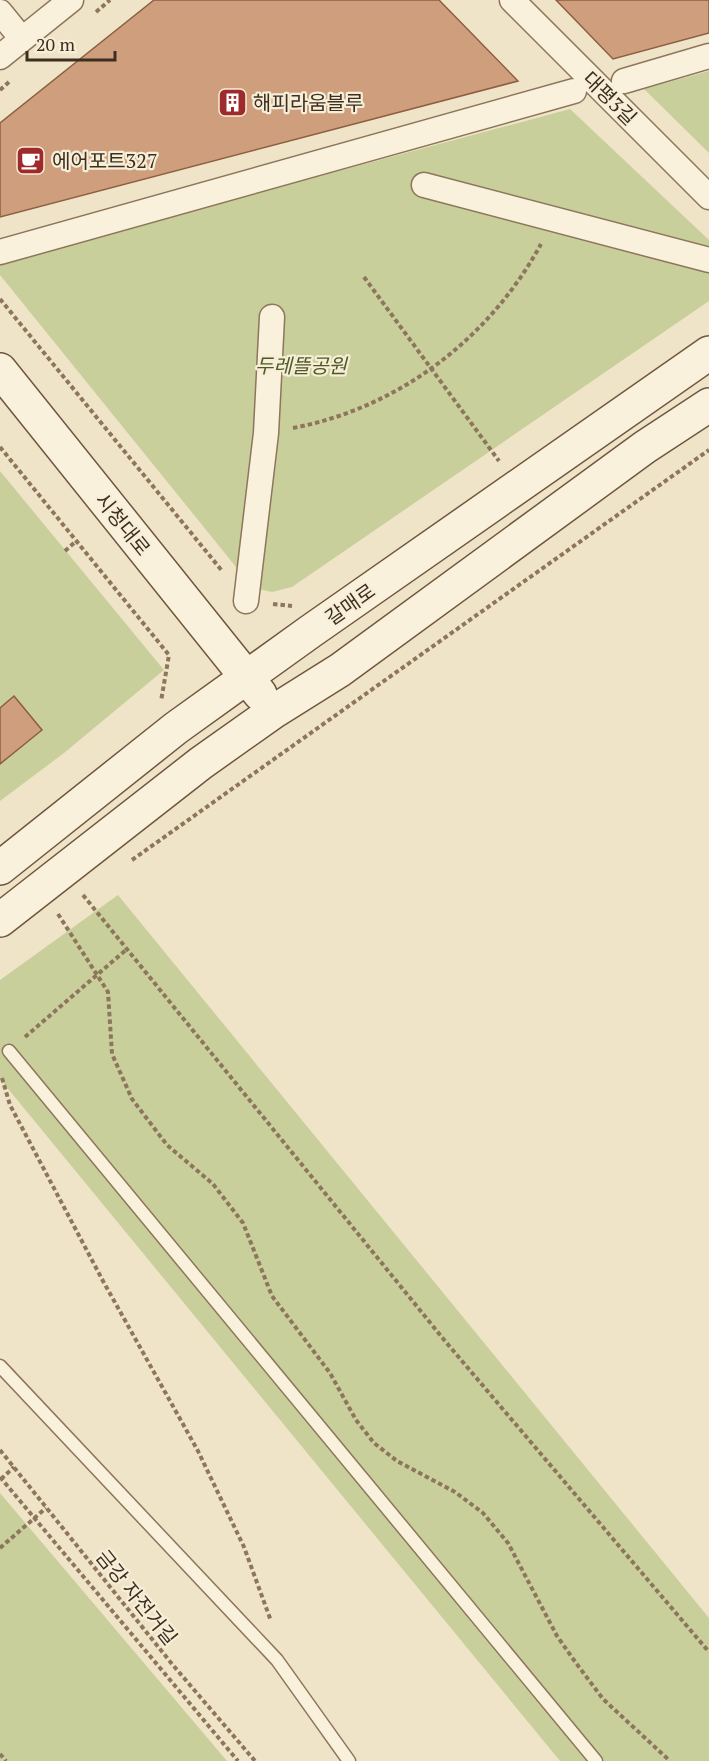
<svg xmlns="http://www.w3.org/2000/svg" width="709" height="1761" viewBox="0 0 709 1761" font-family="'PT Serif','Noto Sans KR',serif">
<style>
.green{fill:#c9cf9b}
.building{fill:#cf9f7d;stroke:#8d5f41;stroke-width:1.5}
.lines{fill:none;stroke-linecap:round;stroke-linejoin:round}
.lane-casing{stroke:#8d765c;stroke-width:15}
.street-casing{stroke:#8d765c;stroke-width:27}
.secondary-casing{stroke:#6f573f;stroke-width:36}
.path{stroke:#8d765c;stroke-width:4;stroke-dasharray:4.5 3;stroke-linecap:butt}
.lane{stroke:#faf1dc;stroke-width:12}
.street{stroke:#faf1dc;stroke-width:24}
.secondary{stroke:#faf1dc;stroke-width:33}
.labels{text-anchor:middle;dominant-baseline:central;stroke-width:4.5;stroke-linejoin:round;paint-order:stroke}
.street-label{font-size:20px;fill:#3d2e20;stroke:#f7eed8}
.poi-label{font-size:20px;fill:#3d2e20;stroke:#f7eed8;text-anchor:start}
.park-label{font-size:20px;font-style:italic;fill:#4d5a26;stroke:#f7eed8}
</style>
<rect width="100%" height="100%" fill="#f0e4c8"/>
<path class="green" d="M709 71V153L644 89Z
M570 109 709 240V301L292 587 272 592 253 588 0 275V262Z
M0 471 164 670 64 753 0 801Z
M118 895 709 1618V1761H560L0 1079V980Z
M0 1493 227 1761H0Z"/>
<path class="building" d="M154 0H439L518 81 0 217V123Z
M556 0H709V33L613 59Z
M14 696 42 730 0 764V708Z"/>
<g class="lines">
<defs>
<path id="lane" d="M9 1051 596 1761
M0 1366 277 1660 349 1761"/>
<path id="street" d="M512 0 709 197
M0 12 22 39
M0 57 71 0
M624 81 709 56
M424 185 709 260
M0 252 574 91
M246 601 266 433 272 317"/>
<path id="secondary" d="M0 370 260 694
M0 868 176 728 311 631 709 353
M0 920 201 763 273 712 340 670 645 447 709 405"/>
</defs>
<use href="#lane" class="lane-casing"/>
<use href="#street" class="street-casing"/>
<use href="#secondary" class="secondary-casing"/>
<path class="path" d="M96 12 110 0
M0 90 9 82
M364 277 499 461
M0 299 223 572
M293 428C399 408 490 338 541 244
M0 447 169 655 161 701
M65 551 75 542
M273 604 292 606
M132 860 709 450
M83 895 445 1341 709 1652
M58 914 108 992 112 1054 132 1099 167 1145 213 1184 243 1223 272 1296 330 1373 356 1420 374 1443 397 1461 455 1492 483 1513 508 1543 557 1636 576 1663 603 1699 670 1761
M25 1037 127 949
M2 1078 10 1105 103 1281 198 1451 244 1547 271 1621
M0 1450 172 1664 255 1761
M0 1477 238 1761
M1 1479 14 1467
M0 1548 46 1508
M0 1754 6 1761"/>
<use href="#lane" class="lane"/>
<use href="#street" class="street"/>
<use href="#secondary" class="secondary"/>
</g>
<defs>
<symbol id="building-square" viewBox="-11 -11 22 22"><rect x="-9" y="-9" width="18" height="18" rx="4" fill="#9e2a2b" stroke="#f7eed8"/><path d="M-4-6H4V6H1V3H-1V6H-4ZM-2.5-4.3h1.7v1.8h-1.7ZM.8-4.3h1.7v1.8H.8ZM-2.5-1h1.7V.8h-1.7ZM.8-1h1.7V.8H.8Z" fill="#fff"/></symbol>
<symbol id="cafe-square" viewBox="-11 -11 22 22"><rect x="-9" y="-9" width="18" height="18" rx="4" fill="#9e2a2b" stroke="#f7eed8"/><path d="M-5.5-4.5H6V0H3Q3 3.5 0 3.5H-2.5Q-5.5 3.5-5.5 0ZM3-3.2v2h1.7v-2ZM-6 4.5H4V6H-6Z" fill="#fff"/></symbol>
</defs>
<g fill-rule="evenodd">
<use href="#building-square" x="216" y="86" width="33" height="33"/>
<use href="#cafe-square" x="14" y="144" width="33" height="33"/>
</g>
<g class="labels">
<g class="street-label">
<text transform="translate(610 98) rotate(45)">대평3길</text>
<text transform="translate(123 524) rotate(51)">시청대로</text>
<text transform="translate(350 604) rotate(-35)">갈매로</text>
<text transform="translate(137 1597) rotate(51)">금강 자전거길</text>
</g>
<g class="poi-label">
<text x="253" y="102">해피라움블루</text>
<text x="52" y="160">에어포트327</text>
</g>
<g class="park-label">
<text x="301" y="365">두레뜰공원</text>
</g>
</g>
<path d="M27 51v9h88v-9" fill="none" stroke="#3d2e20" stroke-width="3"/>
<text x="36" y="51" font-size="18" fill="#3d2e20" stroke="#f7eed8" stroke-width="4.5" paint-order="stroke">20 m</text>
</svg>
